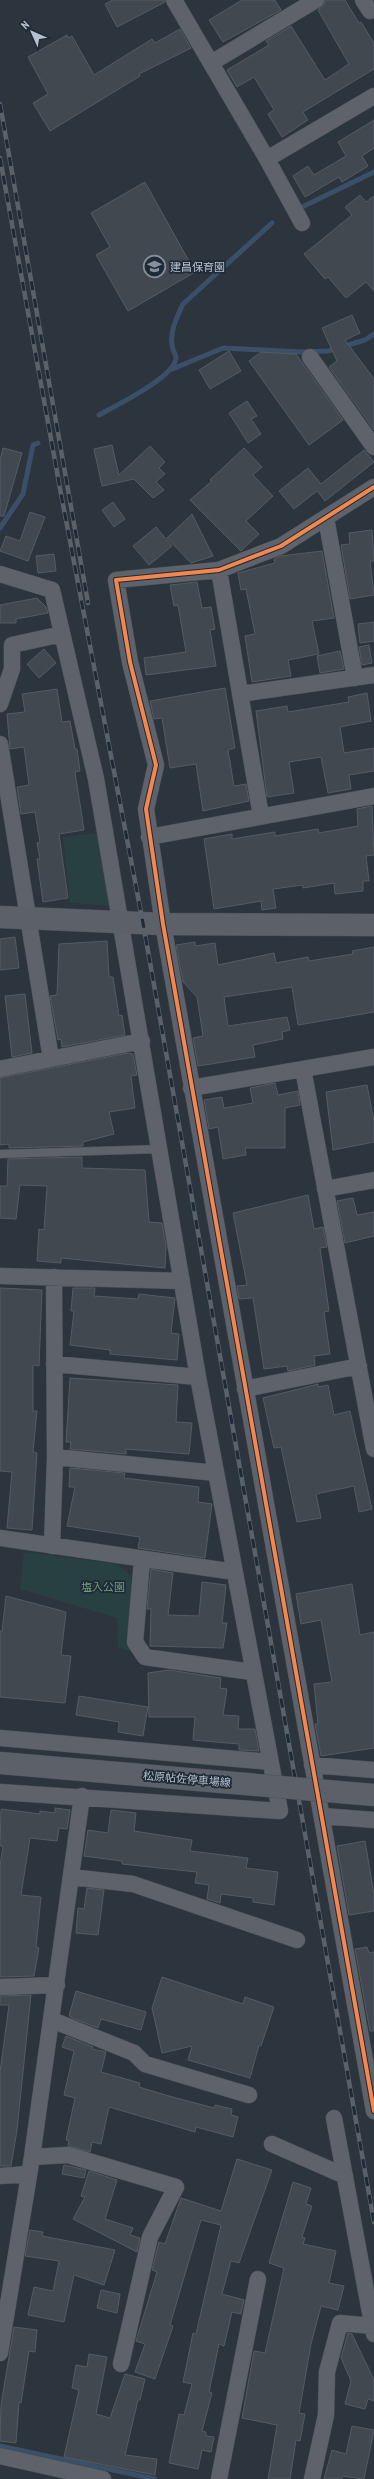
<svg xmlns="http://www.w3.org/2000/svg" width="374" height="2479" viewBox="0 0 374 2479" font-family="'PT Sans Narrow','Noto Sans JP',sans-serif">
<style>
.green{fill:#294043}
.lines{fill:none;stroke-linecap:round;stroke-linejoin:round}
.stream{stroke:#3b4f68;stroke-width:5}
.building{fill:#424850;stroke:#555b64}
.lane-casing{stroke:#4b5057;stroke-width:9}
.street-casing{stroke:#4b5057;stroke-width:17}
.secondary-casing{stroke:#4b5057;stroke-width:23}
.lane{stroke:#5e626a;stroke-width:8}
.street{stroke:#5e626a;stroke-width:16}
.secondary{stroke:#5c6169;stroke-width:22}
.rail-casing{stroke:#5b6168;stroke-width:4.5}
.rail{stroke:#1f2a38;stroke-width:3;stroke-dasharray:9;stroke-linecap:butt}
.secondary-bridge-casing{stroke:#4b5057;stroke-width:23;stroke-linecap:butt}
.secondary-bridge{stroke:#5c6169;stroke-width:22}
.cycleway-casing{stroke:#1f2a38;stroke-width:6}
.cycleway{stroke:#f5874c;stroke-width:4}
.labels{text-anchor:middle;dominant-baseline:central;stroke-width:3.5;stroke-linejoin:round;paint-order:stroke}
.poi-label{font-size:11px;fill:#b8c0cc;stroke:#1f2a38;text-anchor:start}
.park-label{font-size:11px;fill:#6f9e78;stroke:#1f2a38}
.street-label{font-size:11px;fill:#b8c0cc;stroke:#1f2a38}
</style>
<rect width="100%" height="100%" fill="#2c343d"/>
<path class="green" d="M98 833 111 906 70 903 63 837Z
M24 1552 117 1564 131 1576 132 1652 118 1647 117 1618 20 1589Z"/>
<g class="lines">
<path class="stream" d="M298 209 374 172
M170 370 223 348 302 352 328 351 365 340 374 334
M99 415C115 406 177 376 176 357 175 353 172 349 172 345 170 330 177 317 183 304L272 223
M0 528 23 494 33 445 38 443
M0 2446 155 2479"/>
</g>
<path class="building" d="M113 0H165V2L117 27 105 4Z
M242 0H275L281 10 223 42 209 20Z
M325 0H345L359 23 361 22 374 43V69L303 112 308 120 282 137 268 114 274 110 254 77 237 87 227 70 269 45 266 41 291 26 325 80 349 64 318 10 324 5Z
M180 29 191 48 139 74 140 76 50 131 33 103 48 94 28 57 67 35 68 38 72 36 94 75 152 39 155 43Z
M374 120V148L362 156 368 166 342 182 339 177 305 197 293 176 308 166 314 175 346 156 338 142Z
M145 182 195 272 128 311 96 255 110 247 91 213Z
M360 195 366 202 374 196V291L366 282 346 298 328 277 325 279 304 254 352 215 345 207Z
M352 315 360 333 345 340 374 379V430L329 367 337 361 322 328Z
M229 351 241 371 210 389 199 370Z
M261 352 296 354 343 420 309 445 249 361Z
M247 401 257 416 251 419 261 434 248 443 229 413Z
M112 445 119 475 150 446 165 462 159 468 165 474 156 482 164 490 153 498 134 479 102 486 94 449Z
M3 448 22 453 4 516H0V460Z
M244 448 262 467 253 475 273 496 246 521 259 534 241 551 190 500 212 481 210 480Z
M364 450 374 462 325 501 317 491 294 509 279 491 308 468 321 484Z
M113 502 125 519 114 527 102 510Z
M30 512 45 517 28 561 0 551 6 536 20 541Z
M192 514 213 556 191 563 167 538Z
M156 527 172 546 149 565 133 546Z
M372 530 374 561H370L374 595 350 599 341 545 350 544 349 533Z
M322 551 334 618 312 621 319 654 288 660 291 676 252 682 245 636 255 634 246 589 241 590 238 573 275 563 274 559 280 556Z
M54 554 56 571 38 573 36 556Z
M197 582 202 608 211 607 215 629 210 630 216 666 146 675 144 658 186 652 178 605 174 606 170 585Z
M37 598 46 607 48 613 16 619V623H0V605Z
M374 622V641L360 643 358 624Z
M369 645 372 663 362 665 359 647Z
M44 649 56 663 39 678 27 664Z
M340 651 344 669 320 673 317 656Z
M225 688 235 748 228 750 234 786 246 784 249 801 203 811 196 764 170 768 162 718 154 719 150 701Z
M57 689 62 722 70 721 75 749H77L80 771 75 772 84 830 59 834 68 898 43 902 37 859H40L37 843 40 842 35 812 21 814 17 787 29 785 24 747 10 749 7 714 25 712 22 694Z
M367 693 371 721 340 727 344 753 374 748V771L349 775 351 789 328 793 321 757 289 762 294 793 267 797 256 711 287 706 288 712 349 702 348 697Z
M372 806 374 855 366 856 369 881H363V891L335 894 334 883 303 888V885L273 889 276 908 262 910 261 901 214 909 204 839 232 834V839L275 832V836L318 829 319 833 358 826 357 809Z
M15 937 19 968 0 970V939Z
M107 941 109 977H113L119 1016 122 1015 125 1035 62 1047 61 1039 58 1040 50 996 57 995 59 944Z
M195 942V946L215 943 218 965 274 953 276 963 308 957 309 961 353 954 352 951 374 947V1012L298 1025 292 987 224 997 228 1026 287 1017 290 1030 282 1032 283 1039 253 1045 255 1057 198 1066 193 1038 203 1036 197 997 183 982 176 945Z
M25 994 32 1053 12 1057 5 996Z
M128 1053 133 1054 137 1075 131 1076 135 1108 109 1112 114 1134 83 1142V1146L9 1148V1144L0 1145V1078Z
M275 1083 278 1095 298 1091 300 1105 285 1108V1148H245L246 1155 223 1159 218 1127 209 1129 204 1100 222 1097 224 1108 253 1103 250 1088Z
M367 1085 374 1122V1142L333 1150 326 1092Z
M82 1157V1168L145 1170 149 1222 162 1223 166 1246 165 1268 61 1258V1263L37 1261 39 1229 44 1230 47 1186 20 1185 16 1219 0 1218V1186H7L8 1159Z
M308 1195 314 1229 323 1227 327 1247 320 1248 329 1311 324 1312 330 1354 314 1356 315 1365 288 1371 287 1366 264 1369 253 1298 239 1299 237 1286 247 1285 233 1213Z
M353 1198 357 1215 374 1212V1236L345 1243 337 1201Z
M0 1288 42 1290 39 1366 33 1365V1411H37L33 1452 37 1453 32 1530 7 1528 12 1472 0 1471Z
M73 1288H95L94 1296 138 1299 139 1294 175 1298 171 1333 179 1334 177 1360 110 1354V1350L70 1345 74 1311H71Z
M70 1378 178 1385 176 1422 192 1423 189 1454 126 1449V1454L70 1449 71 1442H66Z
M318 1384V1387L328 1385 334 1415 350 1411 372 1509 359 1512 354 1486 316 1494 321 1518 297 1522 281 1447 274 1448 263 1398Z
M70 1468 125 1473 124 1478 199 1487 198 1502 212 1504 205 1558 138 1548 140 1537 67 1526 75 1487H69Z
M151 1569 173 1573 168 1615 199 1616 202 1582 226 1585 222 1623H227L223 1648 150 1646 151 1609H147Z
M352 1584 360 1635 374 1632V1748L321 1756 315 1724H318L314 1684 332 1682 321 1620 301 1624 296 1594Z
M6 1596 66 1612 61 1655 71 1656 65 1703 0 1697V1631H2Z
M169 1670 221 1678 220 1688 227 1689 223 1715 239 1716 238 1729H255L259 1751 239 1750V1744L193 1740 195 1717H149L148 1673Z
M79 1696 148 1707 143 1736 118 1732 119 1722 76 1715Z
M55 1808 70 1810 67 1829 59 1828 57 1841 30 1838 21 1895 41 1897 36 1947 39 1948 34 1976 0 1977V1866L3 1846H0L1 1809 40 1814V1811L55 1813Z
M111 1810 136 1813 134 1831 192 1840 190 1851 248 1858 246 1868 278 1872 274 1905 253 1902V1898L221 1894 220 1903 207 1899 209 1885 195 1883 197 1872 122 1864V1861L84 1856 88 1830 108 1833Z
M365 1841 374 1895V1911L349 1915 337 1846Z
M87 1888 104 1890 98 1935 76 1933 78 1908 84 1909Z
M367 1947 369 1953 374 1952V2031H370L355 1949Z
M162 1977 243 2004 245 1997 274 2007 261 2046 259 2045 250 2078 188 2060 192 2046 162 2053 152 2008Z
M76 1991 146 2012 141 2030 101 2019 98 2028 72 2018 69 2016Z
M31 1995 17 2130 11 2166H0V2072L9 2005H0V1996Z
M66 2036 93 2047 92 2049 106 2052 101 2072 140 2083 139 2087 169 2096 214 2108 215 2105 232 2109 231 2115 238 2117 233 2137 196 2127 195 2132 109 2107 101 2144 92 2142 90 2152 68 2146 69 2141 66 2140 75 2098 64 2095 74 2051 62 2047Z
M237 2159 272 2170 239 2263 231 2261 222 2294 244 2300 241 2314 232 2312 224 2346 219 2344 209 2392 212 2393 202 2431 206 2432V2436L214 2437 211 2452 202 2450 198 2469 169 2463 179 2414 184 2415 192 2384 183 2382 193 2333 196 2334 221 2225 201 2220 170 2325 173 2326 155 2379 135 2372 145 2344 136 2341 157 2272 152 2270 159 2242 165 2244 181 2198 221 2211Z
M64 2165 86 2170 84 2178 62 2174Z
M89 2171 117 2180 105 2219 133 2228 130 2235 140 2238 137 2252 73 2219 85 2197 81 2196Z
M293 2182 311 2188 306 2204 312 2206 302 2237 305 2238 303 2244 336 2251 329 2283 344 2286 338 2310 321 2306 311 2344 299 2413 305 2414 300 2441 296 2440 290 2479H268L277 2425 242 2418 254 2351 265 2353 284 2268 269 2263Z
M30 2230 43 2232 42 2236 115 2250 104 2285 74 2275 64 2322 28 2315 34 2287 53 2291 59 2261 25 2256Z
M101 2290 120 2294 117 2313 97 2308Z
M14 2327 37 2330 35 2352 29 2351 21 2403 19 2402 16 2443 0 2441 1 2405Z
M348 2333 352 2334 374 2380V2401L368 2399 365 2409 345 2404 351 2381 341 2358Z
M89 2354 107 2357 96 2414 110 2418 125 2374 145 2379 140 2400H138L125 2455 157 2459 155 2475 64 2457 79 2390 72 2388 76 2365 87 2367Z
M352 2426 374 2430 364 2479 342 2476V2479H324L332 2450 346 2454Z"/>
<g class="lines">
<defs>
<path id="lane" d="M0 1154 160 1149"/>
<path id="street" d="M174 0 267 159 302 223
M363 0 370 11
M211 63 316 0
M267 159 374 96
M310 357 374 447
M374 487 281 546 219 570 116 580 130 662 156 765 146 809 163 924 374 2111
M326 518 355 678
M219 570 261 816
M0 574 52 590 96 779 198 1377 280 1811 0 1792
M240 694 374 675
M0 704 12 669V645L62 634
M0 744 51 1059
M149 837 374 796
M0 1069 142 1041
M303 1069 374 1449
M191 1088 374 1057
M325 1189 374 1180
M0 1276 182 1281
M54 1364 198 1377
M245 1389 359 1366
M55 1457 216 1473
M0 1538 235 1572
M52 1546 55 1457 54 1277
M142 1560 135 1642 145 1657 252 1672
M0 1738 270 1762
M312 1765 374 1770
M323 1816 374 1820
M71 1877 133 1884 297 1940
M0 1987 57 1985
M52 2020 134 2053 145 2064 249 2095
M334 2118 374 2334
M272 2144 345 2176
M32 2157 68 2155 176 2187 150 2237 121 2364
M0 2176 28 2174
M0 2353 32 2157 82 1796
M0 2456 103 2479
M219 2479 258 2279
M312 2479 326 2415 327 2372 340 2323 373 2326"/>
<path id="secondary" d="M0 917 163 924 374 925"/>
</defs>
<use href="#lane" class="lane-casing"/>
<use href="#street" class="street-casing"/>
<use href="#secondary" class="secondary-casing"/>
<use href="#lane" class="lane"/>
<use href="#street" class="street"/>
<use href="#secondary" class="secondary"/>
<defs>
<path id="rail" d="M0 104 88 603
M0 158 61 494 143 923 374 2222"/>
</defs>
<use href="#rail" class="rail-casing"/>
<use href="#rail" class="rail"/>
<defs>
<path id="secondary-bridge" d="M0 1763 374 1795"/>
</defs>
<use href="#secondary-bridge" class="secondary-bridge-casing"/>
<use href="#secondary-bridge" class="secondary-bridge"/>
<defs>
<path id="cycleway" d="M374 487 281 546 219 570 116 580 130 662 156 765 146 809 163 924 374 2111"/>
</defs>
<use href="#cycleway" class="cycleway-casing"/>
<use href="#cycleway" class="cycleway"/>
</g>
<defs>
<symbol id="school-ring" viewBox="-11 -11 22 22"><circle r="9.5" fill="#1f2a38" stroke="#878f9a" stroke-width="1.5"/><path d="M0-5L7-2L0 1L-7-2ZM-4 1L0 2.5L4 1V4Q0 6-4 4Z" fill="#878f9a"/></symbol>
</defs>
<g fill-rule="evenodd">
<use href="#school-ring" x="142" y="254" width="25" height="25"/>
</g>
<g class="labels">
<g class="poi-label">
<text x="170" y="267">建昌保育園</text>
</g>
<g class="park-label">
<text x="103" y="1587">塩入公園</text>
</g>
<g class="street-label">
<text transform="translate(187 1779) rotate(5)">松原帖佐停車場線</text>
</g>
</g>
<g transform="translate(32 32) rotate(315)" stroke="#1f2a38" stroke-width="3" paint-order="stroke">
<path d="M0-3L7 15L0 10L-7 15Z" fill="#b8c0cc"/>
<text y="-6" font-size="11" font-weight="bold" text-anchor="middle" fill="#b8c0cc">N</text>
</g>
</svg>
